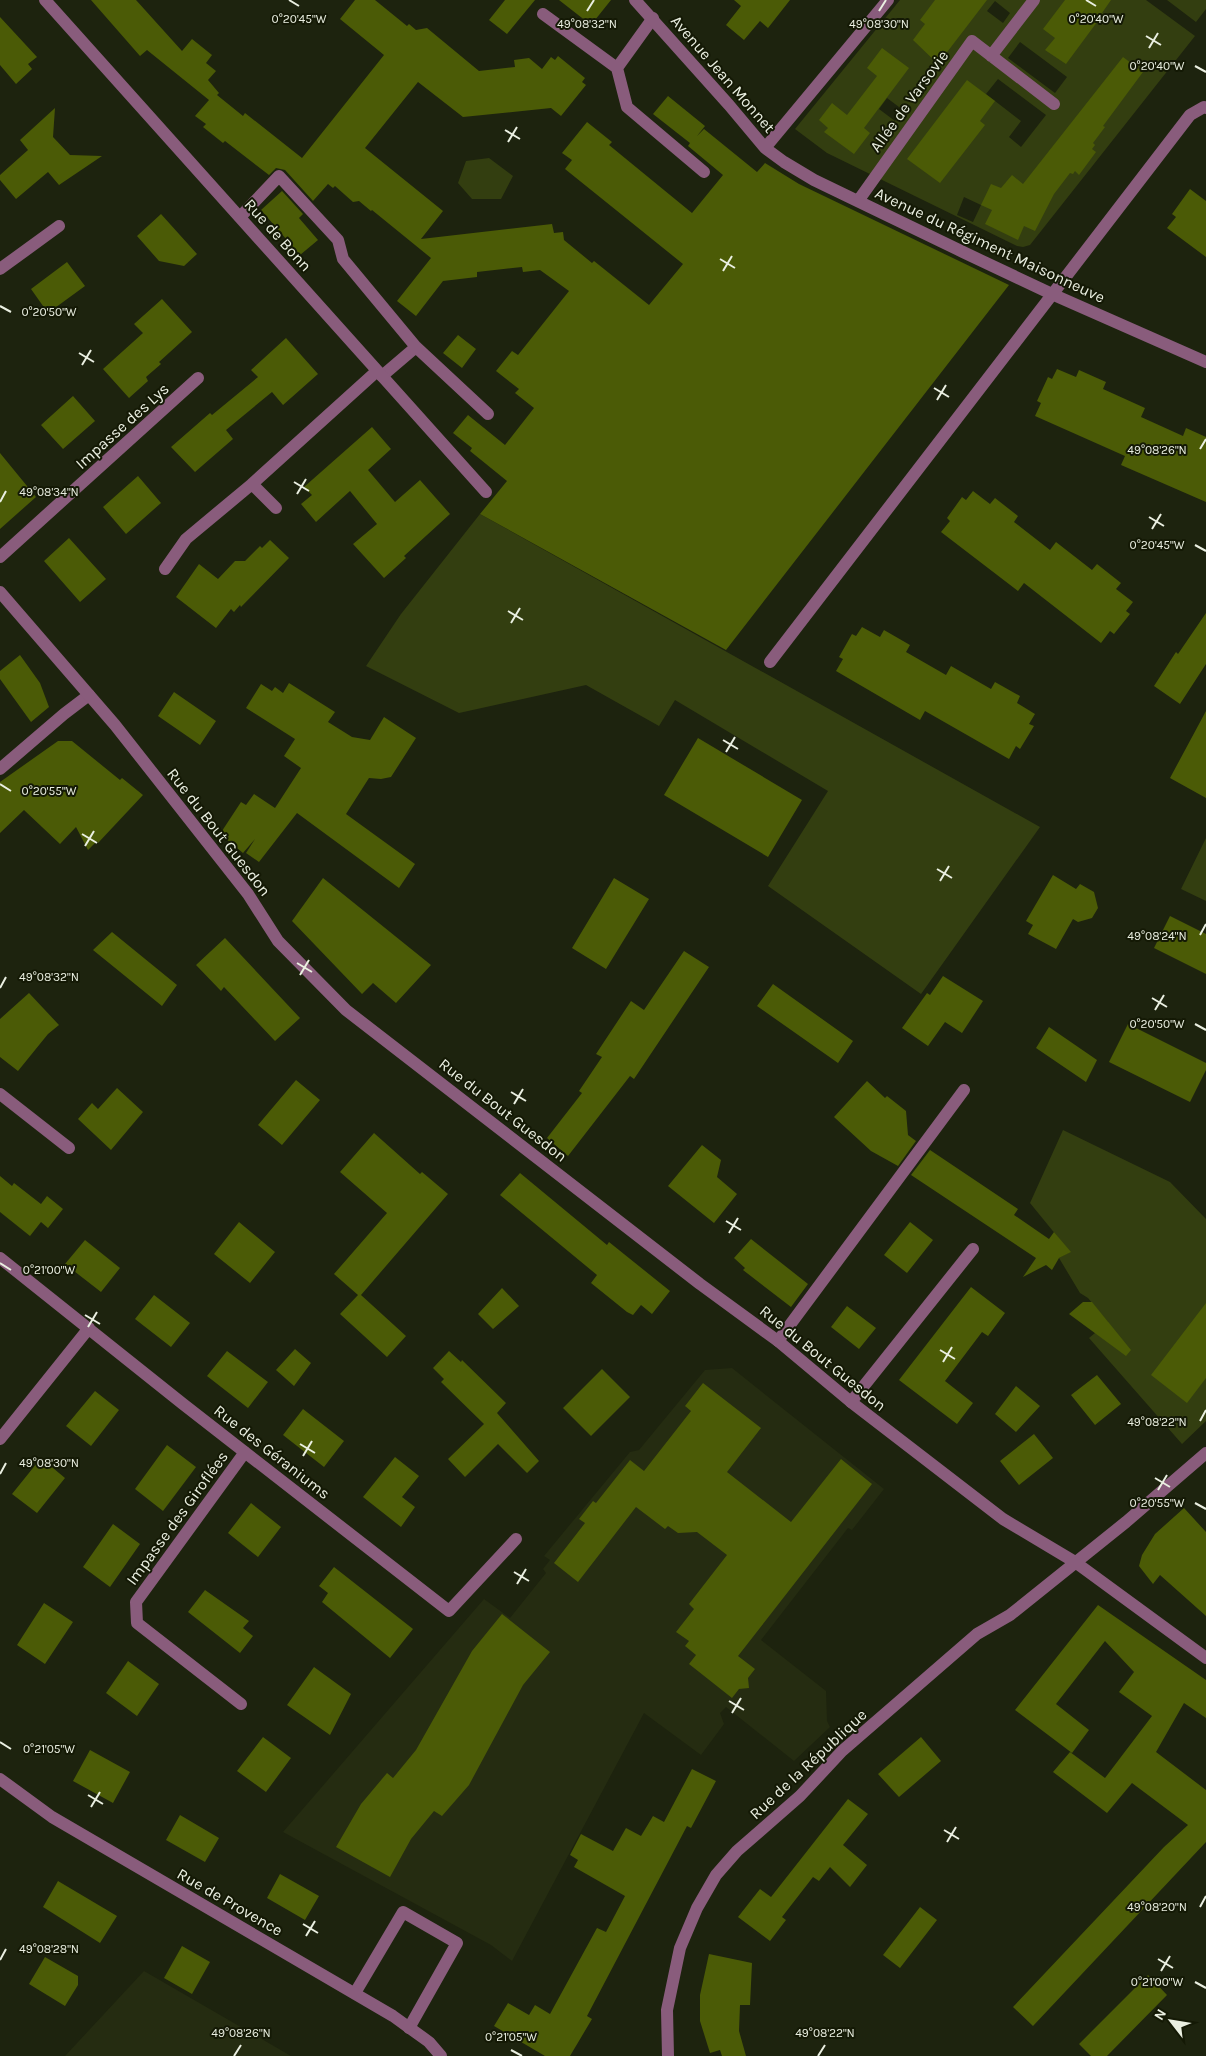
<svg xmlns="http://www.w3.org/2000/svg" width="1206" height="2056" viewBox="0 0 1206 2056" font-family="Karla,sans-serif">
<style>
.built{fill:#252c11}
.green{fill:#333e10;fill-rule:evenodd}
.building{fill:#4b5b06}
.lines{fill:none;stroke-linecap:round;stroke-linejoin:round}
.service{stroke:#895c7c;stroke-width:12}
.minor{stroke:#895c7c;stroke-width:12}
.tertiary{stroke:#895c7c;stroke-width:12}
.ticks{fill:none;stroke:#eaefe1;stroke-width:2}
.labels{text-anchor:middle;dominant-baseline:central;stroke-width:4;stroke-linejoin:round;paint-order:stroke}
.street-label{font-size:16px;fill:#eaefe1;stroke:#141905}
.ticks-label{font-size:12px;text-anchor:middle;fill:#eaefe1;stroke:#141905;stroke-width:4;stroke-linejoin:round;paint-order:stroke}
</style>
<rect width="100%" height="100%" fill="#1d230e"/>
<path class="built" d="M732 1368 884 1489 852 1530 848 1528 761 1640 826 1691 827 1721 830 1727 794 1761 726 1707 720 1713 724 1724 701 1755 644 1713 512 1961 491 1945 283 1832 484 1599 510 1618 546 1573 543 1569 550 1560 544 1556 630 1452 639 1450 705 1370Z
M144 1971 291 2056H65Z"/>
<path class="green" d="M900 0H1146L1195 36 1030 245 1023 247 1017 246 827 153 795 129ZM995 1 1010 13 1003 23 987 11ZM1020 42 1067 77 1055 93 1008 58ZM998 79 1046 115 1021 147 1009 137 1021 121 986 94ZM887 98 903 110 895 121 879 109ZM964 197 981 205 973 222 957 215Z
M1167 0H1206V9L1196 22Z
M489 158 513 176 501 199H472L458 183 466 161Z
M480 514 1040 827 921 994 768 886 828 791 675 700 659 726 586 685 459 713 366 666 401 614Z
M1206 838V901L1181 889Z
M1063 1130 1170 1182 1206 1219V1421L1182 1444 1089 1338 1108 1322 1088 1298 1080 1293 1059 1258 1070 1252 1030 1203Z"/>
<path class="building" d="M91 0H136L182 51 192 39 212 55 206 63 216 71 208 80 219 93 217 95 243 116 245 113 302 158 384 55 340 19 355 0H375L407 26 409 24 416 30 427 28 479 71 515 67 514 60 529 58 542 69 551 57 555 60 558 56 585 78 582 82 586 85 561 116 551 108 463 117 418 82 365 148 443 211 421 239 552 224 554 233 563 232 564 240 592 263 594 261 649 305 683 264 565 169 572 160 562 153 587 122 612 142 609 145 692 213 723 175 688 146 690 143 653 114 668 96 705 126 697 136 704 129 757 172 765 163 799 184 1009 285 726 650 480 514 507 481 470 451 472 448 453 433 468 415 505 445 534 408 515 393 519 389 496 371 512 351 518 355 569 291 540 270 523 272 522 267 477 272V277L443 281 416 316 397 301 431 258 372 210 371 211 359 201 353 202 335 186 333 188 328 184 313 201 285 170 276 168 269 175 225 141 223 143 203 127 206 124 195 116 209 100 147 50 140 56Z
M505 0H535L507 34 489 20Z
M559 0H611L591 25Z
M734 0H790L768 28 760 21 744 40 726 25 741 6Z
M935 0H987L938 64 913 40 925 24 920 20Z
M1065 0H1111L1102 13 1103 14 1066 64 1045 50 1055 38 1043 29Z
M0 17 37 57 28 64 32 69 16 84 0 65Z
M882 48 909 68 864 128 870 133 854 154 824 132 828 128 819 120 832 103 847 115 877 76 867 68Z
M1123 57 1143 72 1103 126 1105 127 1093 143 1095 145 1092 149 1096 152 1079 175 1075 171 1073 174 1070 173 1054 194 1035 231 1024 226 1018 240 985 224 992 210 981 205 991 184 1001 188 1012 175 1023 184Z
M967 80 995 101 980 121 985 125 940 183 907 159Z
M55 108 53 137 70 155 102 156 59 185 48 172 16 199 0 180V175L28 150 20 140Z
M1190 189 1206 201V257L1167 228 1176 217 1172 214Z
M282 191 303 214 299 218 318 240 300 255 261 210Z
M161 214 197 254 184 266 159 261 137 236Z
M67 262 85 286 48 313 31 289Z
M162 299 192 332 159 362 161 364 146 377 148 381 129 398 103 369 143 333 134 324Z
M458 335 476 349 462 368 443 353Z
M286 338 318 374 283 405 272 392 226 430 233 439 195 472 171 447 210 413 212 415 258 377 251 370Z
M1057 369 1076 377 1079 370 1106 382 1103 389 1145 408 1141 417 1183 436 1186 428 1206 437V502L1121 465 1125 456 1035 416 1041 403 1037 401 1048 377 1052 379Z
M73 396 95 421 63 449 41 425Z
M372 427 391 449 368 470 395 502 420 480 450 514 404 556 406 558 384 578 353 544 377 524 350 491 316 522 301 504 312 495 304 487Z
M0 453 36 497 0 529Z
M138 476 161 503 126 534 103 507Z
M973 491 990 504 995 498 1018 516 1014 522 1050 550 1056 542 1092 570 1097 564 1121 583 1116 589 1133 602 1126 611 1130 614 1114 634 1110 631 1101 643 1024 583 1018 591 941 532 950 521 947 518 962 497 966 500Z
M69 538 106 579 80 602 44 561Z
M270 540 289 558 241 607 240 605 234 612 231 609 216 628 176 597 199 564 218 579 235 561H245L260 546 262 548Z
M1206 613V664L1180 704 1154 686 1176 652 1178 654Z
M862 627 880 637 884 630 910 645 906 652 946 675 951 666 991 689 995 682 1020 696 1017 703 1035 714 1029 724 1034 726 1020 749 1016 746 1009 759 925 711 920 720 836 671 843 659 839 657 852 634 856 636Z
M20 655 40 683 49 707 31 722 0 679V671Z
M289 683 335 712 328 722 352 737 370 740 384 717 416 738 391 777 381 779 369 778 346 814 415 864 399 888 297 813 259 862 246 853 255 839 243 853 220 834 241 802 246 805 254 794 275 808 301 768 284 756 295 739 246 708 261 684 272 691 275 687 283 693Z
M174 692 216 721 200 745 158 716Z
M1206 711V798L1170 778Z
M698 738 802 800 768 857 664 795Z
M58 741H72L120 780 122 778 143 795 98 843 97 841 88 850 76 827 60 844 24 810 0 833V782Z
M1053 875 1076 889 1080 884 1094 892 1098 908 1092 918 1078 922 1073 919 1056 949 1028 934 1033 925 1026 921Z
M323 878 431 965 396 1003 373 983 362 994 292 921Z
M614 878 649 899 606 969 572 948Z
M1170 916 1206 934V974L1154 948Z
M112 932 177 985 162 1006 93 950Z
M225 938 300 1018 275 1041 224 987 221 991 196 965Z
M684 951 709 967 634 1079 630 1076 568 1156 547 1138 582 1093 579 1091 602 1057 596 1054 631 1001 644 1010Z
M943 976 983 1001 962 1033 945 1022 928 1046 902 1028 927 993 930 995Z
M773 984 853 1041 838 1063 757 1006Z
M29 993 59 1025 48 1034 18 1071 0 1057V1019Z
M1128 1024 1206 1063V1070L1190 1102 1109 1062Z
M1049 1027 1097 1060 1086 1082 1036 1048Z
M296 1080 320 1100 282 1145 258 1125Z
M867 1081 885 1098 887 1096 906 1111 908 1135 916 1141 898 1166 871 1151 834 1117Z
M117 1088 143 1112 111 1150 78 1119 92 1103 98 1109Z
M374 1133 420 1174 422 1172 448 1194 361 1295 406 1336 387 1357 340 1314 358 1295 334 1274 387 1213 340 1172Z
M702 1145 721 1160 717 1177 737 1194 714 1223 668 1186Z
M930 1150 1018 1209 1014 1215 1049 1239 1054 1232 1071 1252 1059 1258 1052 1270 1046 1265 1023 1277 1036 1258 911 1175Z
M520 1173 607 1245 609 1242 670 1291 652 1314 641 1305 633 1315 627 1312 591 1283 597 1275 500 1195Z
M0 1176 12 1186 14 1183 41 1204 47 1196 63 1209 48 1228 41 1222 30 1236 0 1212Z
M239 1222 275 1252 250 1283 214 1254Z
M910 1222 933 1240 907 1273 884 1255Z
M751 1239 808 1284 791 1307 743 1270 745 1268 734 1258Z
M85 1240 120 1268 101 1292 65 1264Z
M971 1287 1005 1313 988 1336 982 1332 945 1381 973 1403 957 1424 899 1380Z
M502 1288 519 1306 493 1329 478 1314Z
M154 1295 190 1323 171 1347 135 1319Z
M1083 1302H1092L1131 1350 1126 1356 1069 1314Z
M1206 1303V1378L1187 1403 1151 1375Z
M847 1306 876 1328 859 1349 831 1327Z
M295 1349 311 1363 294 1386 276 1370Z
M227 1351 268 1382 248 1408 207 1376Z
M449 1351 461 1362 462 1360 506 1403 497 1413 539 1461 527 1473 498 1444 465 1477 448 1459 484 1424 441 1382 444 1379 433 1368Z
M602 1369 630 1397 591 1436 563 1408Z
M1097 1375 1121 1404 1095 1425 1071 1395Z
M703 1383 761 1428 727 1472 791 1522 841 1459 872 1484 738 1656 755 1669 748 1678 749 1688 739 1689 732 1698 689 1664 696 1655 685 1646 689 1641 676 1632 694 1609 689 1604 727 1555 697 1532 678 1533 668 1526 665 1529 636 1507 578 1582 554 1563 585 1523 579 1519 593 1501 596 1503 630 1460 644 1471 691 1411 685 1406Z
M1016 1386 1040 1406 1016 1432 995 1414Z
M95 1391 119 1410 91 1446 66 1426Z
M303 1409 344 1441 324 1467 283 1435Z
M1034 1434 1053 1458 1019 1485 1000 1461Z
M167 1445 196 1467 163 1511 135 1489Z
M395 1457 419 1476 402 1497 415 1507 401 1527 363 1497Z
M41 1458 65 1478 37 1513 12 1494Z
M251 1503 281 1527 258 1557 228 1533Z
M1184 1508 1206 1532V1616L1160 1575 1153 1584 1139 1566 1142 1555 1155 1534Z
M113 1524 140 1544 110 1587 83 1567Z
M334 1567 413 1629 390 1658 322 1602 328 1593 319 1586Z
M205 1590 249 1621 243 1628 253 1636 240 1653 188 1612Z
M44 1603 73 1622 45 1664 17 1645Z
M1098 1605 1206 1680V1718L1184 1703 1156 1752 1206 1790V1842L1033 2026 1013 2007 1164 1847 1188 1825 1132 1783 1107 1813 1053 1772 1070 1752 1105 1778 1152 1716 1119 1692 1134 1672 1105 1641 1056 1704 1089 1730 1072 1753 1015 1710Z
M502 1614 550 1652 523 1685 469 1785 442 1816 434 1811 411 1839 390 1877 336 1847 361 1804 387 1773 393 1778 416 1750 472 1651Z
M128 1661 159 1684 137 1716 106 1693Z
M314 1667 351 1694 330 1735 287 1705Z
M263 1737 291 1758 266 1792 237 1771Z
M921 1737 941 1761 899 1797 878 1774Z
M90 1750 130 1772 113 1803 73 1781Z
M692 1769 716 1781 691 1828 687 1826 587 2016 592 2019 570 2056H545L494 2026 508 2003 529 2015 535 2005 550 2014 597 1928 606 1932 625 1896 574 1867 578 1860 570 1855 581 1834 613 1851 626 1828 641 1836 653 1816 664 1822Z
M848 1799 868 1814 843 1845 867 1865 850 1887 830 1867 819 1881 813 1877 782 1917 786 1920 770 1941 738 1917 760 1889 771 1897Z
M180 1815 219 1838 205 1862 166 1840Z
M280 1874 319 1896 305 1920 267 1898Z
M58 1881 117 1916 100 1943 43 1907Z
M920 1907 937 1920 900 1968 883 1955Z
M182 1946 210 1962 192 1994 164 1978Z
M709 1954 752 1963 750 2005H740L739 2031 746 2056H722L720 2050 710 2053 700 2021V1995Z
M45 1957 78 1976V1985L65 2006 29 1984Z
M1148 1975 1167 1995 1107 2056H1091L1079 2044Z"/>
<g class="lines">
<path class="service" d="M543 14 617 68 653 18
M617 68 627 107 704 172
M240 217 279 176 338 240 343 259 416 347 488 414
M382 376 416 347
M778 1341 964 1090
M355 1993 403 1912 457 1943 409 2028"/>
<path class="minor" d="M45 0 486 492
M635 0 729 105 765 148 784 162 814 180 963 252 1054 295 1206 362
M991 56 1034 0
M765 148 888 0
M858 201 972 41 1054 104
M0 269 59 226
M276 508 252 484 377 371
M0 557 198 378
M165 569 186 539 252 484
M770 662 1190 115 1204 107 1206 108
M0 769 64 714 89 695
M0 1094 69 1148
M0 1258 183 1404 449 1611 516 1539
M851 1402 973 1249
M0 1439 89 1328
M241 1704 137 1623 136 1602 245 1452
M0 1779 52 1817 393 2016 429 2042 441 2056"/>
<path class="tertiary" d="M0 592 115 725 248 894 278 941 346 1010 700 1284 778 1341 851 1402 1003 1519 1075 1562 1206 1658
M668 2056 667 2010 680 1948 697 1908 716 1875 737 1851 800 1796 842 1751 977 1634 1010 1615 1126 1522 1206 1453"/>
</g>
<path class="ticks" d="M289 0 299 6M1086 0 1096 6M587 11 594 0M879 11 886 0M1146 36 1161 45M1149 48 1158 33M1195 66 1206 72M505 130 520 139M508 142 517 127M720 259 735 268M723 271 732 256M0 306 11 312M79 353 94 362M82 365 91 350M934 388 949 397M937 400 946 385M1200 449 1206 439M294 482 309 491M297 494 306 479M0 502 6 491M1149 517 1164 526M1152 529 1161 514M1195 545 1206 551M508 611 523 620M511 623 520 608M723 740 738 749M726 752 735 737M0 784 11 791M82 834 97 843M85 846 94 831M937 869 952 878M940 881 949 866M1200 935 1206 924M297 963 312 972M300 975 309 960M0 988 6 977M1152 998 1167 1007M1155 1010 1164 995M1195 1024 1206 1030M511 1092 526 1101M514 1104 523 1089M726 1221 741 1230M729 1233 738 1218M0 1263 11 1270M85 1315 100 1324M88 1327 97 1312M940 1350 955 1359M943 1362 952 1347M1200 1421 1206 1410M300 1444 315 1453M303 1456 312 1441M0 1474 6 1463M1155 1478 1170 1487M1158 1490 1167 1475M1195 1503 1206 1509M514 1572 529 1581M517 1584 526 1569M729 1701 744 1710M732 1713 741 1698M0 1742 11 1749M88 1795 103 1804M91 1807 100 1792M944 1830 959 1839M947 1842 956 1827M1200 1907 1206 1896M303 1924 318 1933M306 1936 315 1921M1158 1959 1173 1968M0 1960 6 1949M1161 1971 1170 1956M1195 1982 1206 1988M511 2050 522 2056M234 2056 241 2045M818 2056 825 2045"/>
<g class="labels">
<g class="street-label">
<text transform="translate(723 74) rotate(49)">Avenue Jean Monnet</text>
<text transform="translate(909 101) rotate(-54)">Allée de Varsovie</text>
<text transform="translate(278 235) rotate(48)">Rue de Bonn</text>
<text transform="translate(990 245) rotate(25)">Avenue du Régiment Maisonneuve</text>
<text transform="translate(122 426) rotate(-42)">Impasse des Lys</text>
<text transform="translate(219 832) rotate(52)">Rue du Bout Guesdon</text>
<text transform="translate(503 1110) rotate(38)">Rue du Bout Guesdon</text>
<text transform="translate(823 1358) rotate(39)">Rue du Bout Guesdon</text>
<text transform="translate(272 1452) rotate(38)">Rue des Géraniums</text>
<text transform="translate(177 1518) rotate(-54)">Impasse des Giroflées</text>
<text transform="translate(808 1764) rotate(-43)">Rue de la République</text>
<text transform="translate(230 1902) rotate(30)">Rue de Provence</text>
</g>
</g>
<g class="ticks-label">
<text x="299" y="23">0°20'45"W</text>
<text x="1096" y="23">0°20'40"W</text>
<text x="587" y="28">49°08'32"N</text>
<text x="879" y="28">49°08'30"N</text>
<text x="1157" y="70">0°20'40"W</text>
<text x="49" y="316">0°20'50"W</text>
<text x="1157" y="454">49°08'26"N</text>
<text x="49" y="496">49°08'34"N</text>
<text x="1157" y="549">0°20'45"W</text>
<text x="49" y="795">0°20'55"W</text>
<text x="1157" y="940">49°08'24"N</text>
<text x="49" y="981">49°08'32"N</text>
<text x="1157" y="1028">0°20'50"W</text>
<text x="49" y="1274">0°21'00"W</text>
<text x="1157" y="1426">49°08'22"N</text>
<text x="49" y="1467">49°08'30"N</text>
<text x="1157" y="1507">0°20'55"W</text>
<text x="49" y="1753">0°21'05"W</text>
<text x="1157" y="1911">49°08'20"N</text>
<text x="49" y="1953">49°08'28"N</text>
<text x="1157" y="1986">0°21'00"W</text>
<text x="241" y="2037">49°08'26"N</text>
<text x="825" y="2037">49°08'22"N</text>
<text x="511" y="2041">0°21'05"W</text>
</g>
<g transform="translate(1171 2021) rotate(301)" stroke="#141905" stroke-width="4" paint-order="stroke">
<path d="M0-4L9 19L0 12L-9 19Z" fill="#eaefe1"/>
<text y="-8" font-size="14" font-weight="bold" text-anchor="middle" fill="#eaefe1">N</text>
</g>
</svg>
